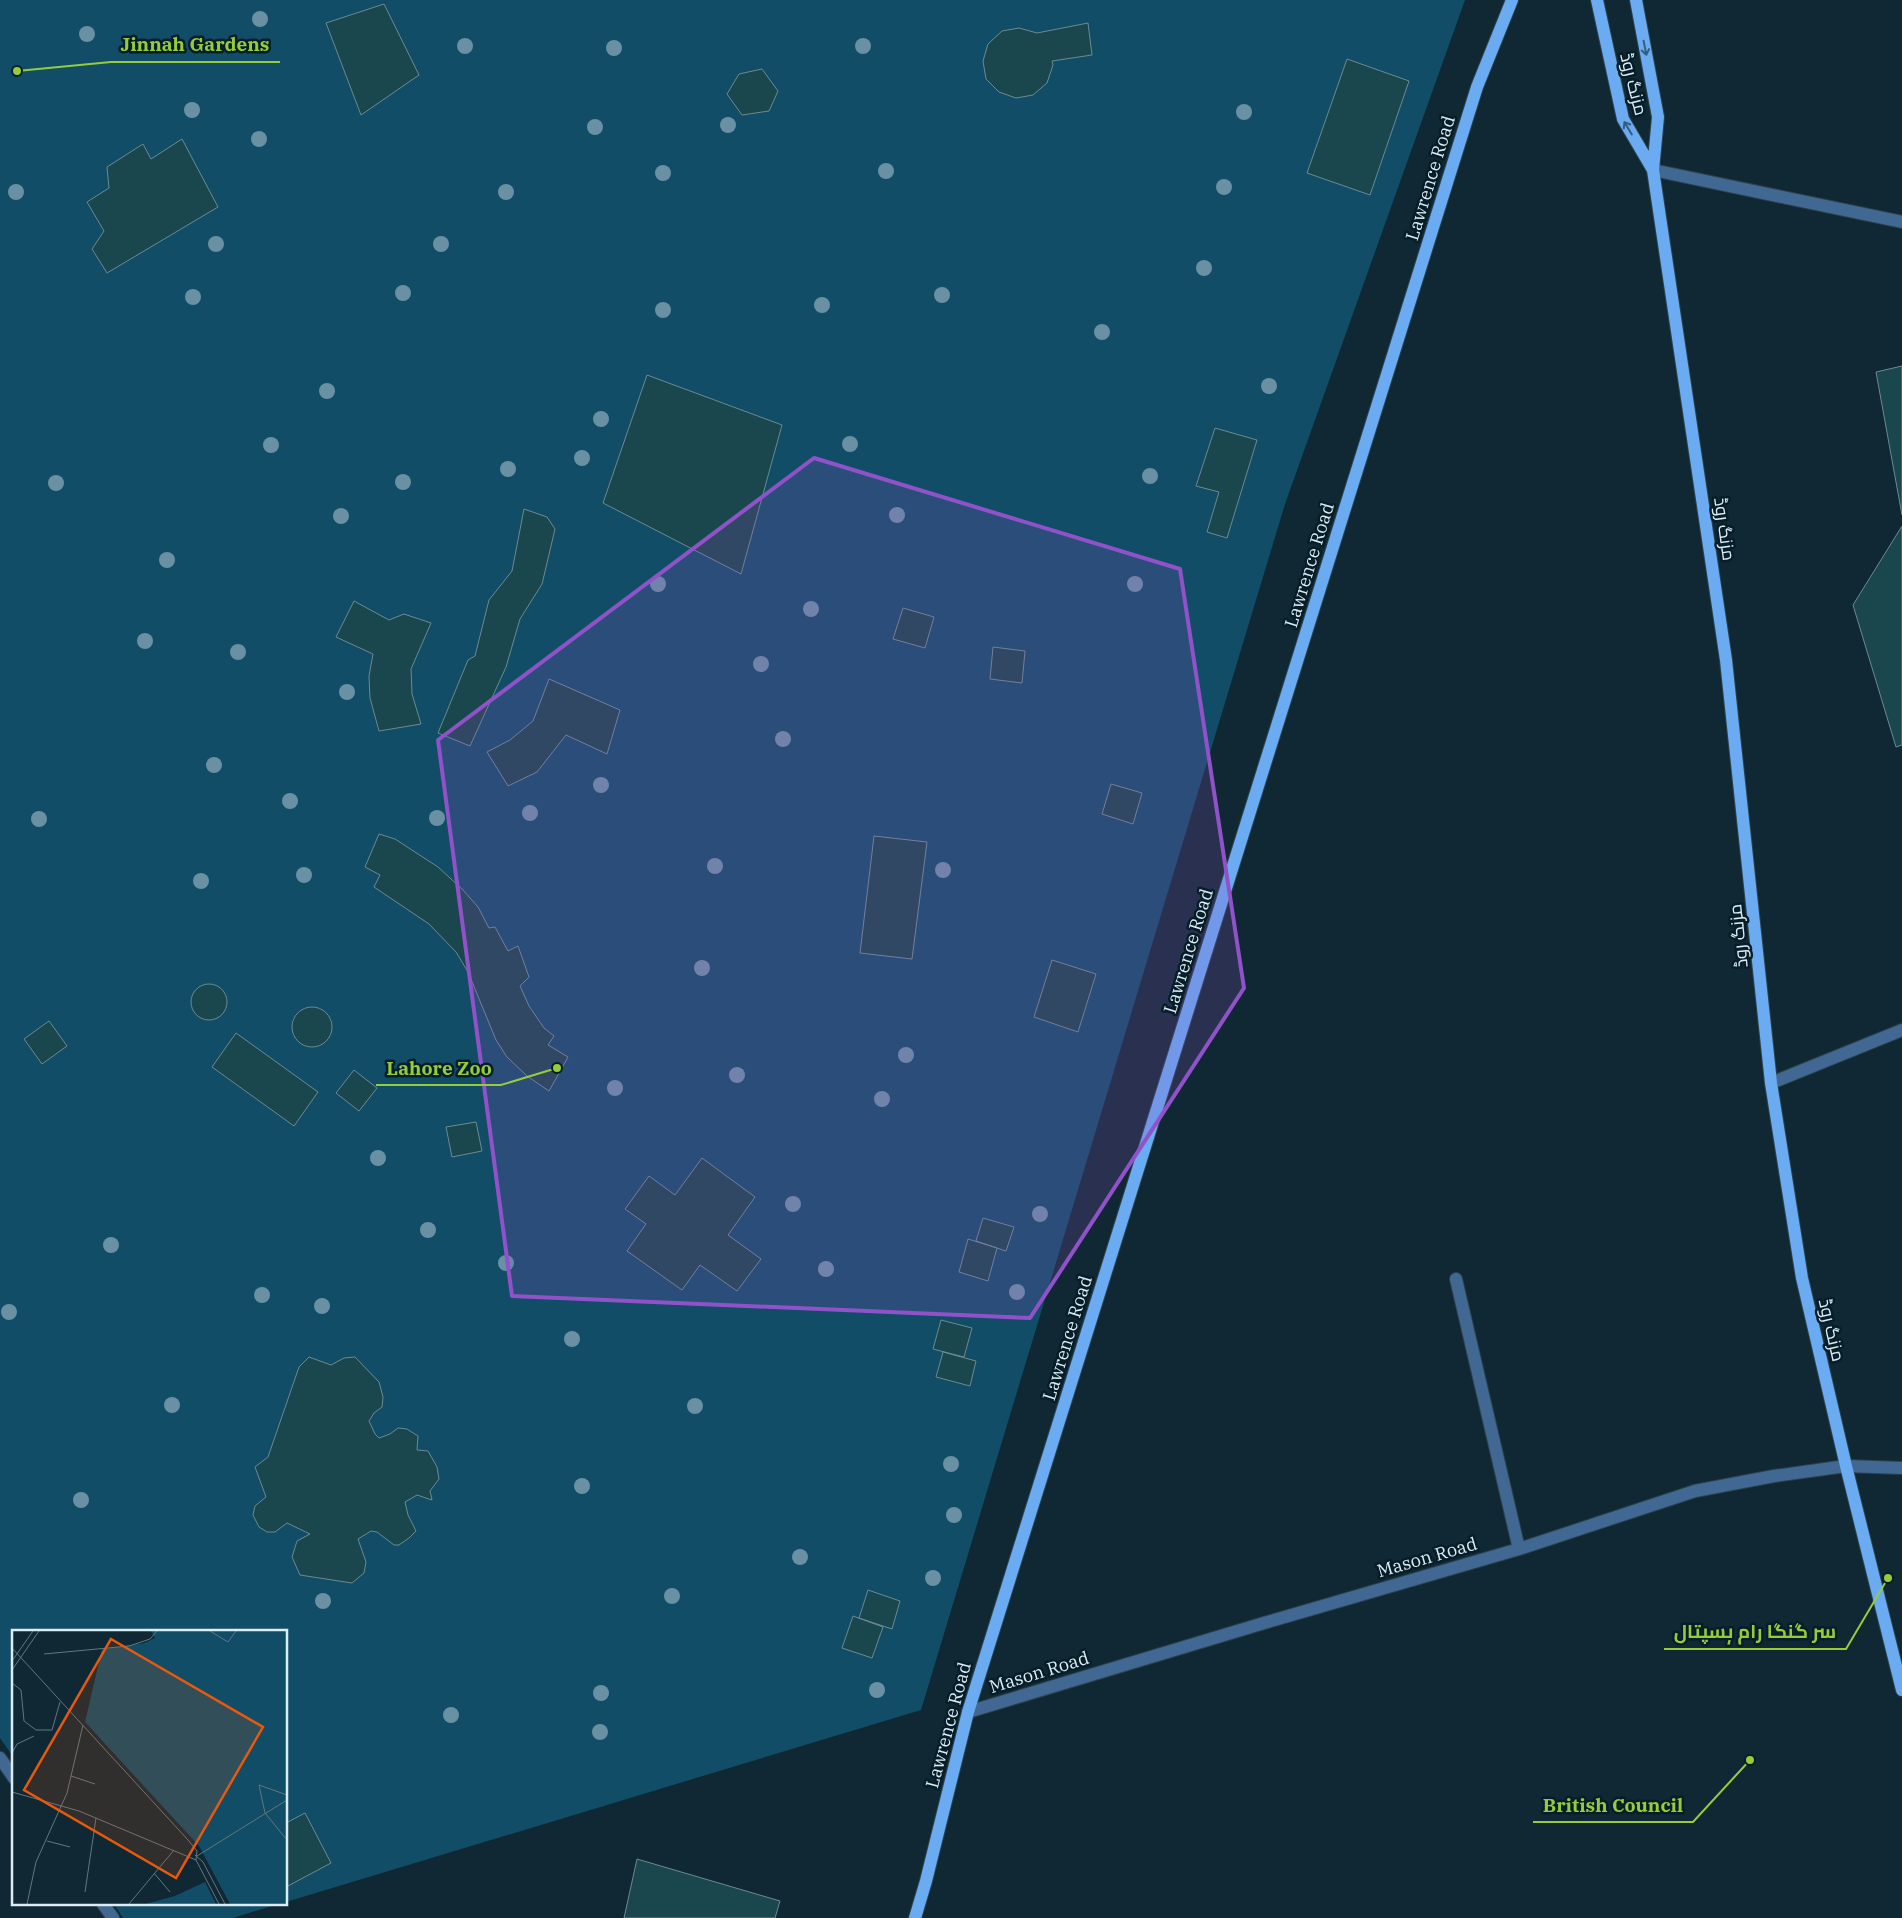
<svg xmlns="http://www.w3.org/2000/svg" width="1902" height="1918" viewBox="0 0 1902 1918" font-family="'IBM Plex Serif',Cairo,serif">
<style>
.green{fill:#114d67}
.building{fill:#1a464d;stroke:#6b8b92}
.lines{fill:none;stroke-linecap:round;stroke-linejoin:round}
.minor-casing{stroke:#2d434e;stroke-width:14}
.major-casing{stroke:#2d434e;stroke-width:14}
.minor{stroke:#416893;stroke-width:12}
.major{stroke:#6aabf2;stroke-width:12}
.tree{fill:#6a90a3}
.oneway{stroke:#335d83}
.marked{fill:#8f52c9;fill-opacity:0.2;stroke:#8f52c9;stroke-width:4;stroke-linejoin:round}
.labels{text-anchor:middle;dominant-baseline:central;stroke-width:5;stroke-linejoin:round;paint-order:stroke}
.street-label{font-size:18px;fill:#ddecf3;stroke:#061e29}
.inset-road{fill:none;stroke:#627680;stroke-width:1}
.view{fill:#e8590c;fill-opacity:0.15;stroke:#e8590c;stroke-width:2.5}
.inset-edge{fill:none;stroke:#ddecf3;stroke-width:2.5}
.leader{fill:none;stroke:#96cc39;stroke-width:2}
.callout-dot{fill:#96cc39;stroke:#061e29;stroke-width:2}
.callout-label{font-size:19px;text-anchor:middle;font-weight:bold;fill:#96cc39;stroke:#061e29;stroke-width:5;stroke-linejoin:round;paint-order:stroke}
</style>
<rect width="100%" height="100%" fill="#102833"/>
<path class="green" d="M0 0H1465L1285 504 921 1710 286 1902V1632H14V1758L0 1738Z
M114 1904H278L233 1918H123Z"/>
<path class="building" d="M384 4 419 75 361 115 326 23Z
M1088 23 1092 55 1052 61 1053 65 1047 83 1033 95 1016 98 999 92 986 79 983 61 988 44 1002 31 1019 28 1037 33Z
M1347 59 1409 81 1370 195 1307 173Z
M762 69 778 91 769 111 742 115 727 94 739 74Z
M182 139 218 207 107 273 92 249 104 231 87 202 109 188 107 167 143 144 151 159Z
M1902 366V515L1876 372Z
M647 375 782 425 741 574 603 503Z
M1215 428 1257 440 1227 538 1207 532 1219 492 1196 486Z
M524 509 547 517 555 529 542 584 520 619 506 667 470 746 438 733 468 660 475 656 489 600 512 571Z
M1902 526V745L1896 747 1853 605Z
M354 601 389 620 404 614 431 623 411 669 412 694 421 724 379 731 370 698 369 676 373 654 336 637Z
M903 608 934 617 925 648 893 639Z
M993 647 1025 651 1022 683 990 679Z
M549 679 620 710 607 754 566 735 537 772 508 786 487 752 510 740 533 721Z
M1111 784 1142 793 1133 824 1102 814Z
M379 834 395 839 438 867 463 890 478 907 489 928 495 927 508 951 518 946 529 977 520 986 529 1006 544 1028 554 1036 548 1045 568 1057 549 1091 527 1076 507 1057 496 1040 468 972 456 952 429 924 374 887 380 875 365 867Z
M874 836 927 842 912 959 860 953Z
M1052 960 1096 974 1078 1032 1034 1017Z
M191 1002a18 18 0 1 1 36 0a18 18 0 1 1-36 0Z
M292 1027a20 20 0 1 1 40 0a20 20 0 1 1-40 0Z
M49 1021 67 1046 42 1064 24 1039Z
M236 1033 318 1092 294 1126 212 1067Z
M354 1070 377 1088 359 1111 336 1093Z
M476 1122 482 1151 452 1157 446 1127Z
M702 1158 755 1197 728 1235 761 1259 737 1291 700 1265 682 1290 627 1251 646 1224 625 1209 649 1176 675 1195Z
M983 1218 1014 1227 1006 1251 976 1241Z
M968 1239 997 1248 988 1281 959 1272Z
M941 1320 972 1328 964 1357 933 1349Z
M943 1352 976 1361 970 1386 936 1377Z
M309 1357 331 1365 344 1358 355 1357 379 1382 383 1397 382 1407 374 1413 369 1421 375 1434 379 1438 390 1434 398 1428 407 1429 418 1436 417 1450 428 1451 437 1467 439 1479 430 1491 432 1500 417 1495 405 1502 408 1515 416 1531 409 1538 399 1545H394L377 1532 371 1531 358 1539 366 1562 364 1573 352 1583 300 1575 292 1557 297 1541 310 1534 287 1523 275 1532H267L259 1527 253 1515 255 1506 266 1497 255 1467 268 1457 299 1367Z
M868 1590 900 1601 892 1629 859 1618Z
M853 1616 883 1627 872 1658 842 1648Z
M305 1813 331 1863 286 1887V1823Z
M637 1859 780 1901 775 1918H624Z"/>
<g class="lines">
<defs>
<path id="minor" d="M1653 170 1902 222
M1771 1083 1902 1030
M1456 1279 1519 1549
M968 1712 1264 1623 1519 1549 1695 1491 1774 1476 1846 1466 1902 1468
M0 1758 14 1778
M103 1904 113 1918"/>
<path id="major" d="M1597 0 1623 119 1653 170
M1636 0 1658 117 1653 170 1726 660 1771 1083 1802 1278 1846 1466 1902 1690
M915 1918 926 1881 968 1712 1477 87 1512 0"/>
</defs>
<use href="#minor" class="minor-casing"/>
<use href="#major" class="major-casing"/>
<use href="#minor" class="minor"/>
<use href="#major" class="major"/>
</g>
<g class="tree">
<circle cx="260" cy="19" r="8"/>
<circle cx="87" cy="34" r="8"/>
<circle cx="465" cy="46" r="8"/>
<circle cx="863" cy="46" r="8"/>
<circle cx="614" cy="48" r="8"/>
<circle cx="192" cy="110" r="8"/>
<circle cx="1244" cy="112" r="8"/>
<circle cx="728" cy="125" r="8"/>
<circle cx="595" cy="127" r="8"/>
<circle cx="259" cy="139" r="8"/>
<circle cx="886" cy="171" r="8"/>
<circle cx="663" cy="173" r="8"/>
<circle cx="1224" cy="187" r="8"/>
<circle cx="16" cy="192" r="8"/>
<circle cx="506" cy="192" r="8"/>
<circle cx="216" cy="244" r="8"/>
<circle cx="441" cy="244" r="8"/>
<circle cx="1204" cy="268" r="8"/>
<circle cx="403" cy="293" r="8"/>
<circle cx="942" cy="295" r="8"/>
<circle cx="193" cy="297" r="8"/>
<circle cx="822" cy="305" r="8"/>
<circle cx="663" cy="310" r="8"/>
<circle cx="1102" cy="332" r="8"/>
<circle cx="1269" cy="386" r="8"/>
<circle cx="327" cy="391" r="8"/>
<circle cx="601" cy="419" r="8"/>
<circle cx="850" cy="444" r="8"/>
<circle cx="271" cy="445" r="8"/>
<circle cx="582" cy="458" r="8"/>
<circle cx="508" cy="469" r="8"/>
<circle cx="1150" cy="476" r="8"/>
<circle cx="403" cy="482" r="8"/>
<circle cx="56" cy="483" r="8"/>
<circle cx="897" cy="515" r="8"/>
<circle cx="341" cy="516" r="8"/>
<circle cx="167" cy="560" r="8"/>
<circle cx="658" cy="584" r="8"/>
<circle cx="1135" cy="584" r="8"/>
<circle cx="811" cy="609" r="8"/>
<circle cx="145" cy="641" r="8"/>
<circle cx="238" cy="652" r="8"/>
<circle cx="761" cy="664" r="8"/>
<circle cx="347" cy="692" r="8"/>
<circle cx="783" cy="739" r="8"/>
<circle cx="214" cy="765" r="8"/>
<circle cx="601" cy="785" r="8"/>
<circle cx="290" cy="801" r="8"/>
<circle cx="530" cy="813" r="8"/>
<circle cx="437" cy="818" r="8"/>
<circle cx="39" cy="819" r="8"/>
<circle cx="715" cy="866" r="8"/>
<circle cx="943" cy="870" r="8"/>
<circle cx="304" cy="875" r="8"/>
<circle cx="201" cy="881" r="8"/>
<circle cx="702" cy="968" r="8"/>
<circle cx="906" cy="1055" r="8"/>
<circle cx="737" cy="1075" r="8"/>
<circle cx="615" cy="1088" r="8"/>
<circle cx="882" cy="1099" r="8"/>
<circle cx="378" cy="1158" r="8"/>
<circle cx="793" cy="1204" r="8"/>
<circle cx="1040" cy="1214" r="8"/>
<circle cx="428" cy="1230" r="8"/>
<circle cx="111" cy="1245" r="8"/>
<circle cx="506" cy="1263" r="8"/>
<circle cx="826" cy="1269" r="8"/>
<circle cx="1017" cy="1292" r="8"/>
<circle cx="262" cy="1295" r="8"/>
<circle cx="322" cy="1306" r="8"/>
<circle cx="9" cy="1312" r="8"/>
<circle cx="572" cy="1339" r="8"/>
<circle cx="172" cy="1405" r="8"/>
<circle cx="695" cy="1406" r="8"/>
<circle cx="951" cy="1464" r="8"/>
<circle cx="582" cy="1486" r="8"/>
<circle cx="81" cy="1500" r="8"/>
<circle cx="954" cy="1515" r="8"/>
<circle cx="800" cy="1557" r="8"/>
<circle cx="933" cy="1578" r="8"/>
<circle cx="672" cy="1596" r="8"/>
<circle cx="323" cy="1601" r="8"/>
<circle cx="877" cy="1690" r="8"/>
<circle cx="601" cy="1693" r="8"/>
<circle cx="451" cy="1715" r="8"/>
<circle cx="600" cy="1732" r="8"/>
</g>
<defs><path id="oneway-shaft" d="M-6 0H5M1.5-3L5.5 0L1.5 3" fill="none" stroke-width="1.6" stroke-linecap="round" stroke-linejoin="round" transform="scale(1.25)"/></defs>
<g class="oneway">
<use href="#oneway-shaft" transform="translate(1645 48) rotate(79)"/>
<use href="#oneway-shaft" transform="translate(1628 128) rotate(-121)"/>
</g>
<path class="marked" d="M814 458 1180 569 1244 988 1030 1318 512 1296 438 740Z"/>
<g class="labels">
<g class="street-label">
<text transform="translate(1634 84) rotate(76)">مزنگ روڈ</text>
<text transform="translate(1430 178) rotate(-73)">Lawrence Road</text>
<text transform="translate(1725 529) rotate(82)">مزنگ روڈ</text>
<text transform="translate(1309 565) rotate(-73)">Lawrence Road</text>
<text transform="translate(1738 936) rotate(-96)">مزنگ روڈ</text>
<text transform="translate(1188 951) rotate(-73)">Lawrence Road</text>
<text transform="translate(1832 1330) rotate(77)">مزنگ روڈ</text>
<text transform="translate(1067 1338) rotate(-73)">Lawrence Road</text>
<text transform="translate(1427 1557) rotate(-16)">Mason Road</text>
<text transform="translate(1039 1672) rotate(-17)">Mason Road</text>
<text transform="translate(948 1725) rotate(-75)">Lawrence Road</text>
</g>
</g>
<g transform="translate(12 1630)">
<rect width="275" height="275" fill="#102833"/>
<path d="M139 1H275V274H218L187 216 73 92 90 19 132 13 143 8ZM193 252 204 274H133L163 266Z" fill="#114d67"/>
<path class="inset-road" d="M198 1 216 12 224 1M0 18 176 210 185 221 184 230 207 274M32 24 117 16 138 9 145 1M0 31 21 1M0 40 27 1M0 53 9 60 12 91 24 100H40L48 72M0 123 5 114 22 106M59 146 83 154M247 155 253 183 275 210M247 155 275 165M0 162 67 181 184 230M35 211 58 217M183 225 191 232 213 274M185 226 275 170M142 243 158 262M73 262 84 188M15 274 24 232 55 163 71 95M117 274 162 220"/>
<path class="view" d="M99 9 251 97 164 248 12 160Z"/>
<rect width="275" height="275" class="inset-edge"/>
</g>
<path class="leader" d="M17 71L111 62H280M557 1068L501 1085H376M1888 1578L1846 1649H1664M1750 1760L1693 1822H1533"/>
<g class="callout-dot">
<circle cx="17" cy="71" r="5"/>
<circle cx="557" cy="1068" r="5"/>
<circle cx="1888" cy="1578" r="5"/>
<circle cx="1750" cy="1760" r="5"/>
</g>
<g class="callout-label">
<text x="195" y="51">Jinnah Gardens</text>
<text x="439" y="1075">Lahore Zoo</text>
<text x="1755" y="1638">سر گنگا رام ہسپتال</text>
<text x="1613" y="1812">British Council</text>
</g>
</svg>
